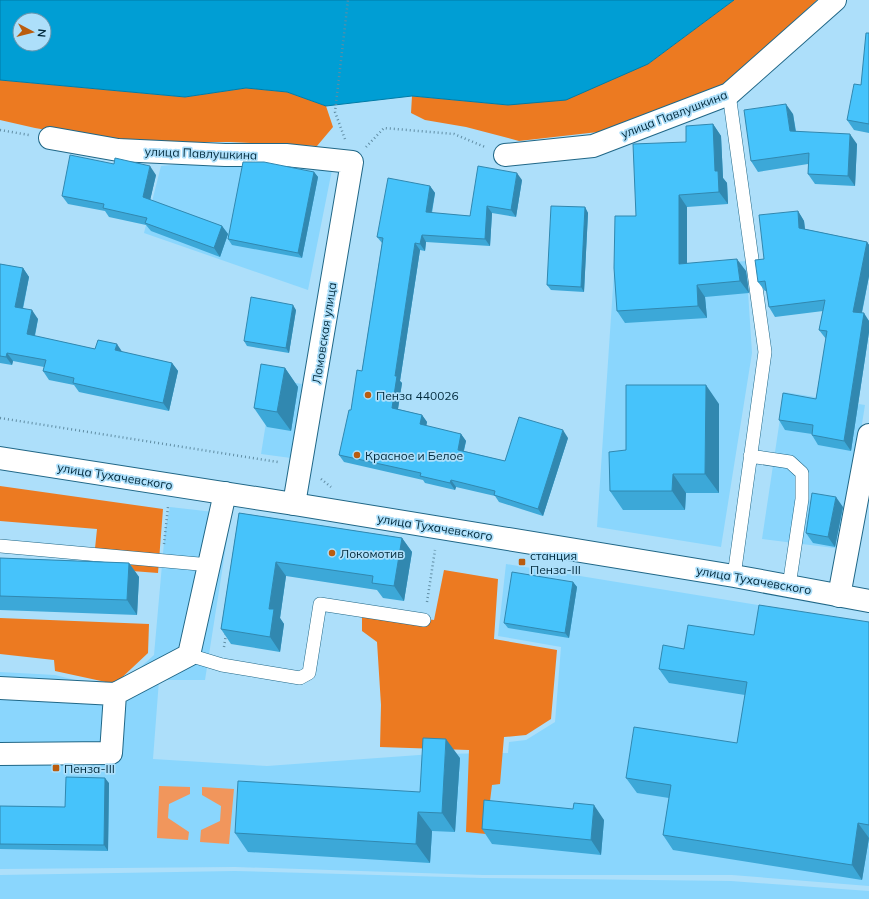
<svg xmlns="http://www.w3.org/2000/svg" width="869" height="899" viewBox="0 0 869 899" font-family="Mulish,sans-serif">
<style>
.built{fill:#8ad6fd}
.green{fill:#f1965c}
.forest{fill:#ec7a21}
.water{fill:#009ed4;stroke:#007ba6;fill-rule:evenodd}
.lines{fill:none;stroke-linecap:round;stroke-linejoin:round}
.service-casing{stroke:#206787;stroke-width:14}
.minor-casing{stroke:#206787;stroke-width:24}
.secondary-casing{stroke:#206787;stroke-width:24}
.path{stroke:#608da4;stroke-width:2.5;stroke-dasharray:1 3;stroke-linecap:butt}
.service{stroke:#fff;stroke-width:13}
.minor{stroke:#fff;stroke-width:22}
.secondary{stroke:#fff;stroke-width:22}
.wall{fill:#3ca8d8}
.shaded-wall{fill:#3188b0}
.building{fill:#46c3fb;stroke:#3188b0}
.poi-dot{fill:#ba5c0e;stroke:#addffa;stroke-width:1.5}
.labels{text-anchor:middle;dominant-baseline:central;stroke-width:3.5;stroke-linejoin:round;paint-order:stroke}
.street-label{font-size:12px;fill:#01293b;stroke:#addffa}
.poi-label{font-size:12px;fill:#01293b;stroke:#addffa;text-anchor:start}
</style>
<rect width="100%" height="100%" fill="#addffa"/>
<path class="built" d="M248 158 333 165 308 290 144 233 161 166Z
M746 261 752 353 721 547 597 527 614 272Z
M273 379 302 384 291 458 261 454Z
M784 392 865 405 842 549 762 539Z
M170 507 231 514 205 680H159L153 759 267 766 433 754 508 753 509 742 526 740 555 722 561 647 498 636 506 564 869 623V886L732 875H483L235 867 0 869V672L55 675 115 690 154 655 165 531Z
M235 871 483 878 731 881 869 891V899H0V875Z"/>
<path class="green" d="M159 786 190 787V794L169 804 168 818 189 832 188 840 157 838Z
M202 787 234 789 229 844 200 842 201 830 220 821 221 806 202 795Z"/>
<path class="forest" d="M734 0H817L725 84 598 132 519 141 466 127 425 120 411 113 412 96 508 105 648 64Z
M0 80 185 97 246 88 287 92 326 106 333 127 317 146 230 142H116L35 128 0 120Z
M0 486 163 509 158 573 93 568 97 529 0 521Z
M444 570 498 579 494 639 557 650 551 719 526 735 504 737 500 784 492 785 486 834 466 832 469 750 380 747 381 705 377 642 362 631V610L434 620Z
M0 618 149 624 148 653 115 684 55 671 54 660 0 654Z"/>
<path class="water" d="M0 0H734L648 64 566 100 508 105 412 96 326 106 287 92 246 88 185 97 0 80ZM20 20H44V44H20Z"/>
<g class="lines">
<defs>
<path id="service" d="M729 94 765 352 734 576
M750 456 790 462 802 473V499L789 586
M0 546 210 565
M189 655 222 665 300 678 309 673 320 604 424 620"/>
<path id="minor" d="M50 138 118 150 225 155H286L352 162 294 504
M505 155 593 146 729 94 835 0
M839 596 869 435
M0 688 115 694 189 655 225 493
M0 754 111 753 115 694"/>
<path id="secondary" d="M0 458 294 504 734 576 869 601"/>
</defs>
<use href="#service" class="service-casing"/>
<use href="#minor" class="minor-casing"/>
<use href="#secondary" class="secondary-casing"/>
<path class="path" d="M0 130 29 135
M345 139 335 112 348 0
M366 147 384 128 454 134 485 147
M0 418 278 462
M321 479 331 487
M164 544 168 507
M427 602 435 550
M224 647 226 634"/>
<use href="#service" class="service"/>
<use href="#minor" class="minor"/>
<use href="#secondary" class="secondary"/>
</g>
<path class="wall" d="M869 33V133L854 130 847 120 861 85Z
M793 114 796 131 857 144 855 186 815 184 808 174V164L758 172 751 161Z
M713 124 721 136 723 178 727 183 728 204 687 207V263L746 271 749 293 705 297 707 318 625 323 617 311 636 216 686 142Z
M314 172 318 177 302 258 232 245 228 239Z
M156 175 150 200 222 226 228 234 220 257 151 231 146 225 109 217 105 211 68 204 62 196Z
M522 180 516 217 492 213 490 246 426 242 425 251 420 250 400 381 402 383 398 409 422 415 427 422 426 426 461 434 466 441 464 451 505 461 568 438 543 516 499 502 495 496 456 487 455 490 425 483 423 480 344 462 339 455 362 371 382 243 377 237 430 186 435 193 432 213 470 216Z
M585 207 588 213 584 292 551 290 547 285Z
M798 211 804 221 805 229 867 242 869 245V276L862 313 869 321V332L851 451 818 445 812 435V434L785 430 779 420 816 399 826 339 819 330 823 311 775 317 769 307 767 291H765L758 282 764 259Z
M0 264 23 268 29 277 23 309 38 319 35 336 95 349 122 352 172 363 178 371 169 411 79 392 74 385 49 380 43 371 44 367 13 361 12 365 0 363Z
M296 310 289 353 247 346 244 341Z
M285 368 298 387 291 431 267 427 254 408Z
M719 404V493H686L685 510H623L610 491 626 450Z
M843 507 835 547 813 543 806 533Z
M239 513 402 538 412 552 404 601 383 598 377 590 286 576 280 618 284 624 280 652 231 644 221 629Z
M0 558 129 563 139 577 137 615 0 610Z
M573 582 577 587 569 638 508 628 504 623Z
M869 622V838L862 880 673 850 663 835 669 798 637 793 626 778 737 743 745 695 669 683 659 669 684 649 754 635Z
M460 758 455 832 432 831 430 863 248 852 235 833 420 792Z
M109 783 108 851 0 849V806L65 807Z
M573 809 604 820 601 855 492 844 482 829Z"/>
<path class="shaded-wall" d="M786 104 793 114 797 141 790 131Z
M713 124 721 136 723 178 727 183 728 204 719 192 715 171Z
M850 134 857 144 855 186 848 176Z
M150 166 156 175 149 205 143 197Z
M314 172 318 177 302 258 298 253Z
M517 173 522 180 516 217 511 210Z
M430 186 435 193 430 220 426 212Z
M679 195 687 207V276L679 264Z
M487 206 492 213 490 246 485 239Z
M585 207 588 213 584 292 581 287Z
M798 211 804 221 806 238 799 228Z
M222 226 228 234 220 257 214 248Z
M422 235 426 242 425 251 420 244Z
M867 242 869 245V276L860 321 853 312Z
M415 243 420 250 400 381 402 383 397 415 392 408 395 376Z
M737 259 746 271 749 293 740 281Z
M23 268 29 277 21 316 15 307Z
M697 285 705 297 707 318 698 306Z
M293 305 296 310 289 353 286 348Z
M32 310 38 319 33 343 27 334Z
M864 313 869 321V332L851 451 844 441Z
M117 344 123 353 115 350Z
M7 353 13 361 12 365 6 357Z
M172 363 178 371 169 411 163 403Z
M285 368 298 387 291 431 277 412Z
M706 385 719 404V493L705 474Z
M422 415 427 422 425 432 420 424Z
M563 430 568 438 543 516 538 509Z
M461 434 466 441 462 457 458 450Z
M673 474 686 493 685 510 672 491Z
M451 480 456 487 455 490 450 483Z
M836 497 843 507 835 547 828 537Z
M402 538 412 552 404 601 394 586Z
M276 562 286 576 280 618 284 624 280 652 270 637 269 609Z
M129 563 139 577 137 615 127 600Z
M573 582 577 587 569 638 565 633Z
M446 739 460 758 455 832 442 813Z
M105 778 109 783 108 851 104 845Z
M594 805 604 820 601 855 591 840Z
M418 812 432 831 430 863 416 844Z
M858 823 869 838 862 880 852 865Z"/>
<path class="building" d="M866 33H869V124L847 120 854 84 861 85Z
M786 104 790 131 850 134 848 176 808 174 809 153 751 161 744 110Z
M713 124 715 171H718L719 192 679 195V264L737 259 740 281 697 285 698 306 617 311 614 268 615 216H636L633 144 686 142V126Z
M70 155 114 164 115 158 150 166 143 197 222 226 214 248 145 223 147 218 103 208 104 204 62 196Z
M243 162H264L314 172 298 253 228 239Z
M478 166 517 173 511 210 487 206 485 239 422 235 420 244 415 243 395 376H397L392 408 422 415 420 424 461 434 458 450 505 461 519 417 563 430 538 509 494 495 495 491 451 480 450 483 420 476 421 473 339 455 349 410H351L357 370 362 371 383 238 377 237 388 178 430 186 426 212 470 216Z
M551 206 585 207 581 287 547 285Z
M798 211 799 228 867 242 853 312 864 313 844 441 812 435 813 425 779 420 783 393 816 399 827 331 819 330 825 300 769 307 765 281 758 282 755 260 764 259 759 215Z
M0 264 23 268 15 307 32 310 27 334 95 349 98 340 117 344 115 350 172 363 163 403 73 383 74 378 43 371 46 360 7 353 6 357 0 356Z
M251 297 293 305 286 348 244 341Z
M261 364 285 368 277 412 254 408Z
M626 385H706L705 474H673L672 491H610L609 452 626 450Z
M812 493 836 497 828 537 806 533Z
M239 513 402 538 394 586 372 583 373 576 276 562 269 609H274L270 637 221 629Z
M0 558 129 563 127 600 0 596Z
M512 572 573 582 565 633 504 623Z
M759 605 869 622V825L858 823 852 865 663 835 671 785 626 778 634 727 737 743 747 682 659 669 663 645 684 649 688 625 754 635Z
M423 738 446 739 442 813 418 812 416 844 235 833 238 781 420 792Z
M66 777 105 778 104 845 0 844V806L65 807Z
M484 800 573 809 574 803 594 805 591 840 482 829Z"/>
<g class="poi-dot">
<circle cx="368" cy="395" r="4"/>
<circle cx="357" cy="455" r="4"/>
<circle cx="332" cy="553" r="4"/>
<rect x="518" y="558" width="8" height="8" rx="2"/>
<rect x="52" y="764" width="8" height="8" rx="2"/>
</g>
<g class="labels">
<g class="street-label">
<text transform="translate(674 114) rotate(-21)">улица Павлушкина</text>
<text transform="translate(201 153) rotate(2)">улица Павлушкина</text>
<text transform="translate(324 333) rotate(-81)">Ломовская улица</text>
<text transform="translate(115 476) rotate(9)">улица Тухачевского</text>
<text transform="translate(435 527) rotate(9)">улица Тухачевского</text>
<text transform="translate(754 580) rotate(10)">улица Тухачевского</text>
</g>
<g class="poi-label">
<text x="376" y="395">Пенза 440026</text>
<text x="365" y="455">Красное и Белое</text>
<text x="340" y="553">Локомотив</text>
<text x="530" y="555">станция<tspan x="530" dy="14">Пенза-III</tspan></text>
<text x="64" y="768">Пенза-III</text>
</g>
</g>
<g transform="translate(32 32) rotate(97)"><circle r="19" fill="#addffa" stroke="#6896ae"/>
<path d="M0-3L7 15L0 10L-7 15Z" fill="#ba5c0e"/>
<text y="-6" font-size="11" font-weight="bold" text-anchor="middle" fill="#01293b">N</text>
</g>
</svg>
